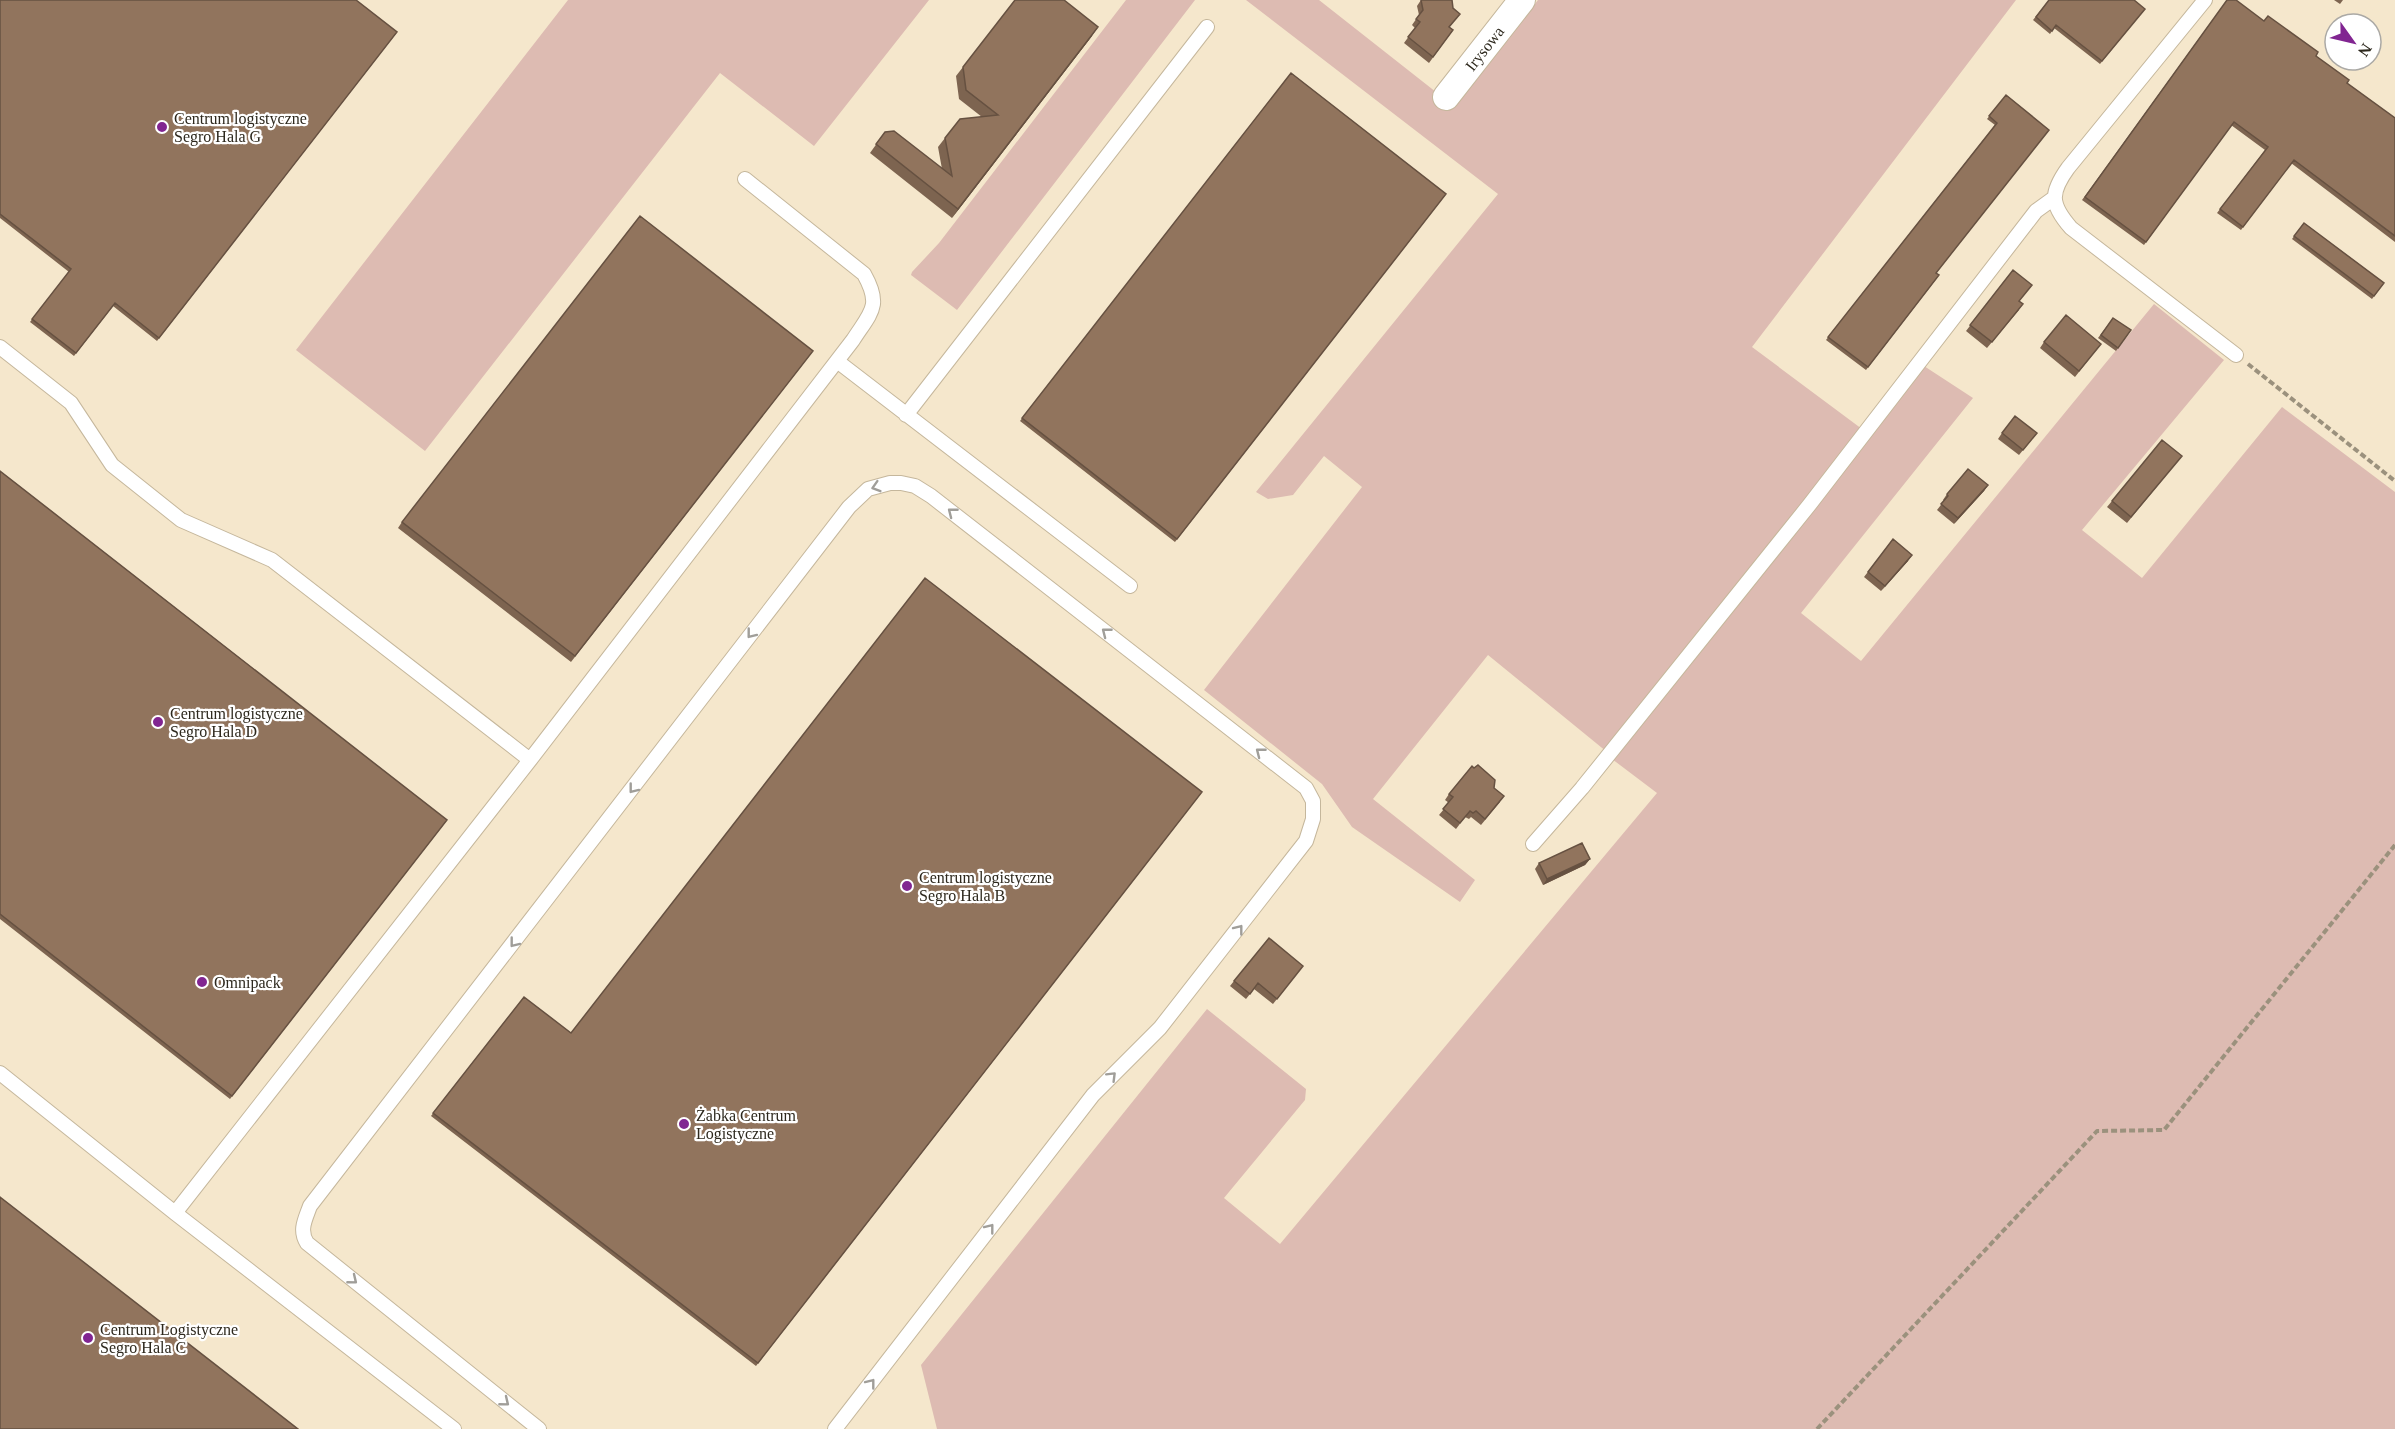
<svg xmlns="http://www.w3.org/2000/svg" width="2395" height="1429" viewBox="0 0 2395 1429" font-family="Georgia,serif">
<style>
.green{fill:#ddbbb2}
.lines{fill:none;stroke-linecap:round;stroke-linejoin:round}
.lane-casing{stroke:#c5b79c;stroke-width:16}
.street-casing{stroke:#c5b79c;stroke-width:28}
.path{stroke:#9b917d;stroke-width:4;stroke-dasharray:6 3;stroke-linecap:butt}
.lane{stroke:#fff;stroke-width:14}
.street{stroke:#fff;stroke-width:26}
.wall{fill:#7d6450}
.shaded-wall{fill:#665141}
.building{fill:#91745d;stroke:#665141;stroke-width:1.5}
.oneway{stroke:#a09e99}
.poi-dot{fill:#812591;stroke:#fff;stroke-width:2}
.labels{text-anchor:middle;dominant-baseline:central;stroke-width:4.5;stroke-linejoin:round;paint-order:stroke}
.street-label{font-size:16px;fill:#2d281d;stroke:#fff}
.poi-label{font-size:16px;fill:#2d281d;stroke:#fff;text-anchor:start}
</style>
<rect width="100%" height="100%" fill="#f5e7cc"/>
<path class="green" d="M568 0H929L814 146 720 73 425 451 296 350Z
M1126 0H1195L957 310 911 275 912 272 939 243Z
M1246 0H1319L1455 107 1538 0H2016L1752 347 1862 429 1607 752 1488 655 1373 799 1475 880 1460 902 1352 827 1322 784 1204 690 1362 487 1324 456 1293 495 1268 499 1256 492 1498 194Z
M2154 304 2224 360 2082 530 2142 578 2282 407 2395 492V1429H937L921 1365 1207 1009 1306 1089 1305 1100 1224 1198 1280 1244 1657 793 1612 759 1924 366 1973 398 1801 613 1861 661Z"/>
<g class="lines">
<defs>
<path id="lane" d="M2205 0 2068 168C2050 193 2050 204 2071 228L2236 355
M0 347 71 403 112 465 181 520 272 560 530 760 175 1213
M837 361 1130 586
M906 415 1207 27
M530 760 853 340C871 312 882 306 864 274L745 179
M1533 844 1582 788 1810 504 2036 211 2054 198
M0 1073 175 1213 454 1429
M539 1429 307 1243C299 1230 305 1220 310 1206L849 507 868 489 890 483H901L915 486 931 496 1306 788 1313 801V819L1306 841 1160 1028 1093 1095 835 1429"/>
<g id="street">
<path id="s1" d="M1446 97 1522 0"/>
</g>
</defs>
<use href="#lane" class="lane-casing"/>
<use href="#street" class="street-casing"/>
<path class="path" d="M2248 364 2395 481
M1817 1429 2097 1131 2164 1130 2395 845"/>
<use href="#lane" class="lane"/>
<use href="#street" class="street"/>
</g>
<path class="wall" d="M0 0 397 32 157 341 113 306 74 356 30 322 69 272 0 218Z
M1421 0 1453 30 1429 63 1404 43 1415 28 1412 25 1419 15 1417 6Z
M2049 0 2145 9 2100 64 2054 28 2050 34 2033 20Z
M2227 0 2264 21 2316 56 2347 83 2395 118V242L2291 163 2241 230 2217 213 2265 150 2231 125 2144 245 2082 200Z
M2334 0H2343L2340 4Z
M1092 36 952 218 870 153 885 132 942 169 938 147 945 138 982 117 959 99 956 76 963 67Z
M1291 73 1446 194 1175 542 1020 421Z
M2006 95 2049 130 1936 273 1937 278 1866 370 1826 340 1995 125 1987 119Z
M2304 223 2384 283 2372 299 2292 239Z
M2013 270 2020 302 2019 310 1987 348 1966 331Z
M2113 318 2131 330 2116 351 2098 338Z
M2044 342 2101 344 2075 377 2040 348Z
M813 351 571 662 398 528 402 522Z
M2002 433H2037L2019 455 1998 439Z
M2177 462 2127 523 2107 507 2112 501Z
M0 471 447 820 230 1099 0 919Z
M1988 485 1984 491 1954 524 1937 510 1944 501 1943 500 1947 494Z
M1893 539 1908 561 1881 591 1864 577Z
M1494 788 1500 802 1481 825 1471 817 1469 819 1465 817 1456 829 1439 815 1449 803 1445 800 1449 794Z
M1202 792 756 1366 431 1116 524 997 571 1033Z
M1590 859 1585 865 1543 885 1535 869 1539 863Z
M1299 971 1273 1004 1254 989 1246 999 1230 986 1234 981Z"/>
<path class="shaded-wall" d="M1098 27 1092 36 952 218 958 209Z
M1988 485 1984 491 1954 524 1958 518Z
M1912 555 1908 561 1881 591 1885 586Z
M1590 859 1585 865 1543 885 1547 879Z"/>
<path class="building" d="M0 0H356L397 32 159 338 115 303 76 353 32 319 71 269 0 214Z
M1015 0H1064L1098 27 958 209 876 144 885 132 894 131 952 176 945 138 960 119 998 115 966 90 963 67Z
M1421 0H1452L1453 8 1460 14 1449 27 1453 30 1433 57 1408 37 1420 22 1416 19 1423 10Z
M2049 0H2134L2145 9 2102 61 2056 25 2052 31 2036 17Z
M2227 0H2236L2264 21 2268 16 2318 52 2316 56 2349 80 2347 83 2395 118V236L2294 160 2243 227 2220 209 2268 147 2234 122 2146 242 2085 197Z
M1291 73 1446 194 1177 539 1022 418Z
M2006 95 2049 130 1936 273 1939 275 1868 367 1828 337 1997 123 1989 116Z
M640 216 813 351 575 656 402 522Z
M2304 223 2384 283 2374 296 2294 236Z
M2013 270 2032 285 2019 301 2023 304 1992 342 1970 325Z
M2066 315 2101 344 2079 371 2044 342Z
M2113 318 2131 330 2118 348 2101 335Z
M2015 416 2037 433 2023 450 2002 433Z
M2162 440 2182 456 2131 517 2112 501Z
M1968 469 1988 485 1958 518 1941 504 1948 496 1947 494Z
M0 471 447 820 232 1096 0 914Z
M1893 539 1912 555 1885 586 1868 572Z
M925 578 1202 792 758 1363 433 1113 524 997 571 1033Z
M1478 765 1495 780 1494 788 1504 796 1485 819 1476 811 1473 813 1470 811 1460 823 1443 809 1453 797 1449 794 1472 766 1474 768Z
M1582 843 1590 859 1547 879 1539 863Z
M1269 938 1303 966 1277 999 1258 983 1250 994 1234 981Z
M0 1197 298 1429H0Z"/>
<defs><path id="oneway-chevron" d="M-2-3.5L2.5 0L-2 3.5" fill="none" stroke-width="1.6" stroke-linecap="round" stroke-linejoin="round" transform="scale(1.5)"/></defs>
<g class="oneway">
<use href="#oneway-chevron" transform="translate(876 487) rotate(163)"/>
<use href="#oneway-chevron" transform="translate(952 512) rotate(-142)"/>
<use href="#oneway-chevron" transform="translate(1106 632) rotate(-142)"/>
<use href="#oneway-chevron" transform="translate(751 634) rotate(128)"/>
<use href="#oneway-chevron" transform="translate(1260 752) rotate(-142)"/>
<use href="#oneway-chevron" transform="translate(633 789) rotate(128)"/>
<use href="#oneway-chevron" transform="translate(1239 929) rotate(-52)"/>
<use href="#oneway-chevron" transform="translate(514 943) rotate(128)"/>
<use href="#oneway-chevron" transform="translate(1112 1076) rotate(-45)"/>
<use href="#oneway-chevron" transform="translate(990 1228) rotate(-52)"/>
<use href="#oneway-chevron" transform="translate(353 1280) rotate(39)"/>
<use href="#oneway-chevron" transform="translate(871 1383) rotate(-52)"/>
<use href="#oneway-chevron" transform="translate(505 1402) rotate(39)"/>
</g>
<g class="poi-dot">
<circle cx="162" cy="127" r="6"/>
<circle cx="158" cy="722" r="6"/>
<circle cx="907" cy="886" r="6"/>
<circle cx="202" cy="982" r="6"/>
<circle cx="684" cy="1124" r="6"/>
<circle cx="88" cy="1338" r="6"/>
</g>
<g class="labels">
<g class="street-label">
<text stroke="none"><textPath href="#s1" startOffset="62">Irysowa</textPath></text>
</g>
<g class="poi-label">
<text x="174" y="118">Centrum logistyczne<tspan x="174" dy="18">Segro Hala G</tspan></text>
<text x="170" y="713">Centrum logistyczne<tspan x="170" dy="18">Segro Hala D</tspan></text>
<text x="919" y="877">Centrum logistyczne<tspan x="919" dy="18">Segro Hala B</tspan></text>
<text x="214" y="982">Omnipack</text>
<text x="696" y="1115">Żabka Centrum<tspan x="696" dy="18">Logistyczne</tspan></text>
<text x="100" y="1329">Centrum Logistyczne<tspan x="100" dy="18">Segro Hala C</tspan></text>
</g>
</g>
<g transform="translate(2353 42) rotate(124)"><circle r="28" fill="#ffffff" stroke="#aba9a5" stroke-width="1.5"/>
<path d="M0-4.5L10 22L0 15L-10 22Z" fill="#812591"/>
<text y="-9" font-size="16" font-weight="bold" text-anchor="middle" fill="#2d281d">N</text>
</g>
</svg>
